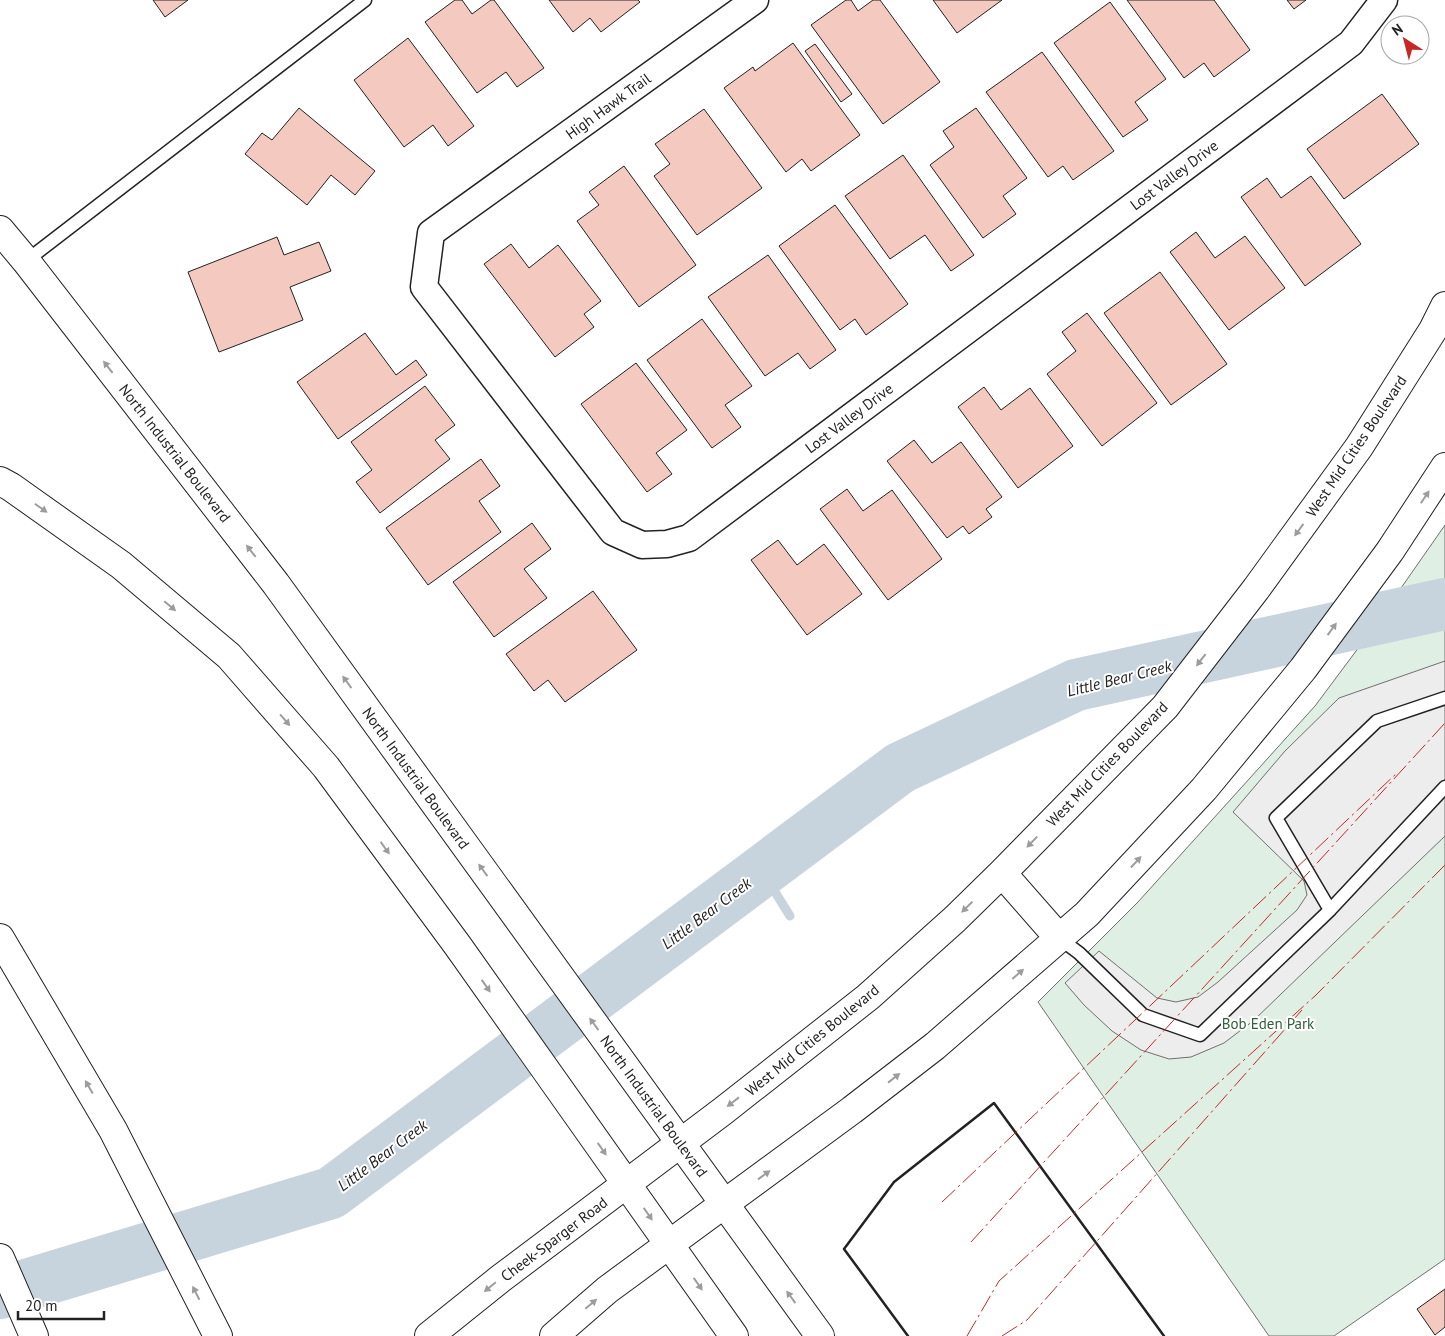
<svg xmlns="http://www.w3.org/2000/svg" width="1445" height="1336" viewBox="0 0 1445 1336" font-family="'PT Sans',sans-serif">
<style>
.green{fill:#e0efe3;stroke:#6f6f6f}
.parking{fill:#ededed;stroke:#6f6f6f}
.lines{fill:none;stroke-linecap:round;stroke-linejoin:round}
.stream{stroke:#c7d3dd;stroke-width:9}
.river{stroke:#c7d3dd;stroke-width:52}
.building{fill:#f3c9c0;stroke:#222}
.lane-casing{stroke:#222;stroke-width:15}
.street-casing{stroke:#222;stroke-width:29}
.secondary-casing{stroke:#222;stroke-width:30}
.primary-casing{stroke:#222;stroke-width:30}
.highway-casing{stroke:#222;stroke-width:30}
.lane{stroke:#fff;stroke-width:12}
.street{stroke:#fff;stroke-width:26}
.secondary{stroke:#fff;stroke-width:28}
.primary{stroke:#fff;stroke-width:28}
.highway{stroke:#fff;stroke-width:28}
.wall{stroke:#222;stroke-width:2.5}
.power{stroke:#c62828;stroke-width:1;stroke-dasharray:18 4 2.5 4;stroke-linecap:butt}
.oneway{fill:#9c9c9c}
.labels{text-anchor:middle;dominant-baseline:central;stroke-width:4;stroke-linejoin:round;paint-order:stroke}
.street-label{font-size:15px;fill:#222;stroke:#fff}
.park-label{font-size:15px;fill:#2f5e38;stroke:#fff}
.water-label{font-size:16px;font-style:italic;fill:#222;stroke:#fff}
</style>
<rect width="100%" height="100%" fill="#fff"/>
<path class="green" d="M1445 525V1259L1334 1336H1269L1038 1002 1138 902 1315 706 1371 631Z"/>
<path class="parking" d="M1445 661V836L1253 1021 1224 1043 1191 1057 1169 1059 1141 1050 1112 1031 1084 1005 1065 983 1099 951 1157 998 1176 1002 1198 997 1218 982 1297 910 1307 895 1304 881 1233 812 1285 751 1339 698Z"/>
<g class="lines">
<path class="stream" d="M762 871 790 916"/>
<path class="river" d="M0 1293 331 1193 900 768 1076 685 1445 604"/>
</g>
<path class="building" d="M153 0H188L165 17Z
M455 0H462L472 14 491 0H494L544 68 517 87 506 72 477 93 425 22Z
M549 0H638L640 2 601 32 590 18 573 32Z
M846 0H851L858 11 873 0H880L940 82 883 124 811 25Z
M933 0H1002L957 33Z
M1127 0H1214L1250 50 1214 77 1204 63 1184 78Z
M1287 0H1306L1294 9Z
M1110 2 1166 79 1135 102 1148 120 1123 137 1054 43Z
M408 38 474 126 448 146 433 125 404 147 354 80Z
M793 43 860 135 811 171 802 159 786 172 724 88 753 67 755 71Z
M815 44 852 94 841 102 805 51Z
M1042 52 1114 151 1073 180 1063 166 1048 177 986 92Z
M1382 94 1419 144 1344 199 1307 149Z
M299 108 375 171 355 195 331 175 307 205 245 154 262 133 272 140Z
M976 108 1027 178 1003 196 1016 214 983 238 930 165 954 147 943 131Z
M704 109 762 188 697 235 654 176 670 164 655 144Z
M903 155 974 255 951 271 925 235 890 259 845 196Z
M624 166 696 265 639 307 577 221 599 205 589 192Z
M1311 176 1361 244 1305 286 1241 197 1267 178 1281 198Z
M835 205 908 304 866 335 855 319 840 330 779 246Z
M1196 232 1215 258 1245 236 1285 288 1229 330 1170 252Z
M277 237 284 255 319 242 331 271 290 287 303 320 219 352 188 272Z
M511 244 529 268 558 245 601 301 584 314 594 327 555 357 484 264Z
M768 255 836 350 810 369 798 353 765 376 708 297Z
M1160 272 1227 364 1171 405 1104 313Z
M1087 313 1157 403 1102 446 1047 374 1076 351 1062 332Z
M702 319 752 386 725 405 741 427 712 448 647 360Z
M365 333 396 375 416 360 427 375 338 439 297 382Z
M636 363 687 430 656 453 672 474 647 492 581 404Z
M425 386 455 425 435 440 450 459 380 513 356 482 372 470 351 442Z
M984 387 1001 410 1030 388 1073 446 1018 488 958 407Z
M914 440 932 463 961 442 1002 497 986 509 992 517 969 534 963 526 947 538 887 461Z
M481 459 500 486 479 501 501 532 428 585 386 528Z
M847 489 863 511 892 490 942 559 888 600 820 509Z
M532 523 551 549 524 569 547 598 494 637 453 582Z
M778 540 797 565 824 544 862 594 807 635 751 560Z
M593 591 637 650 565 702 548 680 534 691 506 654Z
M1445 1289V1327L1435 1335 1417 1309Z"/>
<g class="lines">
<defs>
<path id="lane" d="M26 261 365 0
M1330 910 1276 818 1377 721 1445 698
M1059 938 1079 953 1143 1015 1200 1035 1330 910 1445 787"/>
<path id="street" d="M755 0 431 233 424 287 613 532 642 545 667 544 689 538 1351 43 1384 0"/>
<path id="secondary" d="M1002 873 1059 938
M429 1336 500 1279 723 1111 868 997 955 919 1002 873 1165 707 1256 589 1359 447 1433 330 1445 306
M554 1336 607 1290 852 1110 935 1046 1087 914 1204 789 1303 669 1390 551 1445 467"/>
<path id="primary" d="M0 230 26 261 276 584 820 1336
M0 481 11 487 121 565 229 656 326 767 458 946 734 1336"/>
<path id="highway" d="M0 938 113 1130 218 1336
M0 1258 34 1336"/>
</defs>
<use href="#lane" class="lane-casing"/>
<use href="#street" class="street-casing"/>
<use href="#secondary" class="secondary-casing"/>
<use href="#primary" class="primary-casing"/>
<use href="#highway" class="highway-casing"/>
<use href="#lane" class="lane"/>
<use href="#street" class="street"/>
<use href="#secondary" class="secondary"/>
<use href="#primary" class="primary"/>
<use href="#highway" class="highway"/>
<path class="wall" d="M908 1336 844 1249 894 1182 994 1103 1164 1336"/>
<path class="power" d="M942 1202 1398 772
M971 1242 1445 723
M967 1336 999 1281 1316 995 1445 865
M1002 1336 1027 1320 1302 1010"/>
</g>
<defs><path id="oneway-solid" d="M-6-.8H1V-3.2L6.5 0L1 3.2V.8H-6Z" transform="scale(1.25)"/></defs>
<g class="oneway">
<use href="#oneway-solid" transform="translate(108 367) rotate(-128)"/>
<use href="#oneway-solid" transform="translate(1425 497) rotate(-56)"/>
<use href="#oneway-solid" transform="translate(41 508) rotate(35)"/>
<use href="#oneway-solid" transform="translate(1299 530) rotate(126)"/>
<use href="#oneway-solid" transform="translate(251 551) rotate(-128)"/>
<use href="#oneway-solid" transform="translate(170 606) rotate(40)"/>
<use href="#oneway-solid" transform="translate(1332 629) rotate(-54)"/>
<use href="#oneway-solid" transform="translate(1201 660) rotate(128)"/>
<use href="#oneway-solid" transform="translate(347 682) rotate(-126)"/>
<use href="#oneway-solid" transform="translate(285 720) rotate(49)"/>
<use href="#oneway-solid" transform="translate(1032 842) rotate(134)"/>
<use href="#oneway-solid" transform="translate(385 848) rotate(54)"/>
<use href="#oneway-solid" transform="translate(1136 862) rotate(-47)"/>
<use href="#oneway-solid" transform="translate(483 870) rotate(-126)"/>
<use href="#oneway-solid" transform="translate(967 907) rotate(136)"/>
<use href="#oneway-solid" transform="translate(1018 974) rotate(-41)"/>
<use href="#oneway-solid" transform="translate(486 986) rotate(55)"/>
<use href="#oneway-solid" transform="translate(594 1024) rotate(-126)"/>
<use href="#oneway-solid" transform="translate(894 1078) rotate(-38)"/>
<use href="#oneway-solid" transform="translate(89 1087) rotate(-120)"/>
<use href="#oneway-solid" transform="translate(733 1102) rotate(142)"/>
<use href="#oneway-solid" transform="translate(602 1149) rotate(55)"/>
<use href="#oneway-solid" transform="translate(764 1175) rotate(-36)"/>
<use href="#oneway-solid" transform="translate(648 1214) rotate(55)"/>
<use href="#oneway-solid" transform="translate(698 1284) rotate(55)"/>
<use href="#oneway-solid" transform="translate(490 1287) rotate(141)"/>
<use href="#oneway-solid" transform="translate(196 1293) rotate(-117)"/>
<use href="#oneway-solid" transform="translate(791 1297) rotate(-126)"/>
<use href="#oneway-solid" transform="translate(591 1304) rotate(-40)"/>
</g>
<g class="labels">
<g class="street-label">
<text transform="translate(608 106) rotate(-36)">High Hawk Trail</text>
<text transform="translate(1174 175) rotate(-37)">Lost Valley Drive</text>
<text transform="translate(849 418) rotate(-37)">Lost Valley Drive</text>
<text transform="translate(1356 446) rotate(-56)">West Mid Cities Boulevard</text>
<text transform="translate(175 453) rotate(52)">North Industrial Boulevard</text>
<text transform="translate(1107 764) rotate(-46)">West Mid Cities Boulevard</text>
<text transform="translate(416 778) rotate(54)">North Industrial Boulevard</text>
<text transform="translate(812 1040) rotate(-39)">West Mid Cities Boulevard</text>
<text transform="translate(654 1106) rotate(54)">North Industrial Boulevard</text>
<text transform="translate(554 1239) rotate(-37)">Cheek-Sparger Road</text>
</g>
<g class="park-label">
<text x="1268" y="1023">Bob Eden Park</text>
</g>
<g class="water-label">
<text transform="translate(1119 678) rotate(-14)">Little Bear Creek</text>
<text transform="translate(706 913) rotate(-37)">Little Bear Creek</text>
<text transform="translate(382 1155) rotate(-37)">Little Bear Creek</text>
</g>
</g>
<g transform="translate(1405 40) rotate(324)"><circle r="24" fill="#ffffff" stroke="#a7a7a7"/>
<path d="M0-4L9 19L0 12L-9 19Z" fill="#c62828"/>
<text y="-8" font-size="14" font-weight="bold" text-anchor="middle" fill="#222222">N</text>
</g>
<path d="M18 1311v8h86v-8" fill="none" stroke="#222222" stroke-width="2.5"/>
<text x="25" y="1311" font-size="15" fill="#222222" stroke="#ffffff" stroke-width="4" paint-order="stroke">20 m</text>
</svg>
